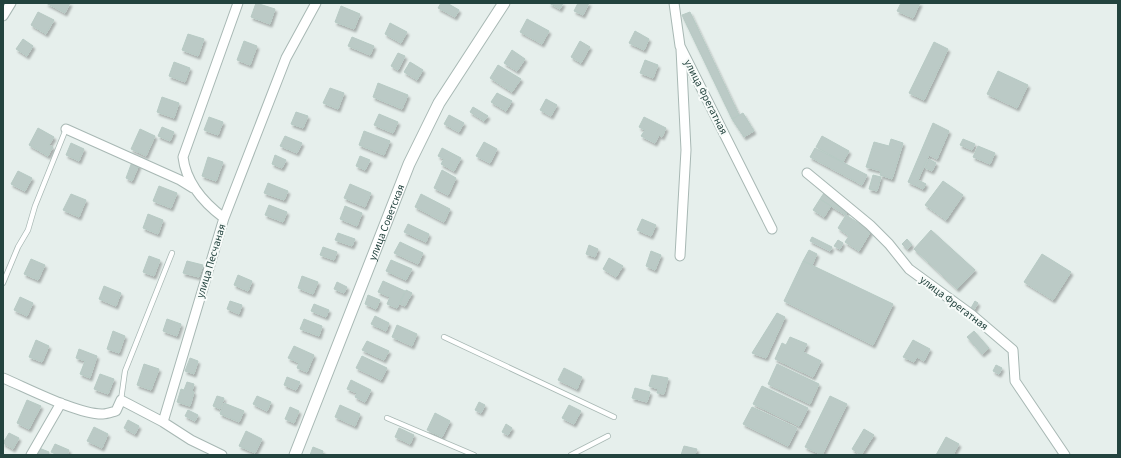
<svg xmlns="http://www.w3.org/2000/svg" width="1121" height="458" viewBox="0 0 1121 458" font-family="'Source Sans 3',sans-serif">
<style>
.building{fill:#bbcac6;stroke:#b7cac4;filter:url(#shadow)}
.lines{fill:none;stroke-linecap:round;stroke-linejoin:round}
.service-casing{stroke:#a8b8b4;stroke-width:6}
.minor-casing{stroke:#a8b8b4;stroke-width:11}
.tertiary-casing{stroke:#a8b8b4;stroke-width:13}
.service{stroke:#fff;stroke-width:4.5}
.minor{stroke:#fff;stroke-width:9}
.tertiary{stroke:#fff;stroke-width:11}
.labels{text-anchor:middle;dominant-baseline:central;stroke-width:4;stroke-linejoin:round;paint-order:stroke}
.street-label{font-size:11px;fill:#23433e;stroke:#f7fbf9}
</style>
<defs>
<filter id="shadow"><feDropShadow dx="2" dy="3" stdDeviation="1" flood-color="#0004"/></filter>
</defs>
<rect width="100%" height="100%" fill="#e6efec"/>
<path class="building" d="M46 3H70L65 13Z
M256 3 275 9 270 24 251 17Z
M441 3H447L459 10 455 17 438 8Z
M549 3H563L560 9Z
M578 3H589L583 15 574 11Z
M901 3H920L913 18 897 11Z
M341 6 360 14 354 29 335 22Z
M38 12 54 20 46 34 31 25Z
M690 12 739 115 732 119 682 15Z
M527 19 549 31 542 44 520 32Z
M390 23 407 32 401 43 385 34Z
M635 31 649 39 644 50 629 43Z
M188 34 204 39 198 56 182 50Z
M352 37 374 46 370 55 348 46Z
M23 39 33 46 27 56 16 49Z
M244 41 257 46 250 65 237 60Z
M580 41 590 47 581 63 571 57Z
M934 42 948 49 924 100 909 93Z
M512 50 525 59 517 71 504 63Z
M398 53 405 56 398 70 391 66Z
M645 60 658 65 653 78 640 73Z
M174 62 190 68 185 82 169 76Z
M410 62 423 70 417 80 404 72Z
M498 65 521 79 512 92 490 78Z
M998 71 1028 85 1017 108 987 94Z
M378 83 408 95 402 109 373 97Z
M330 88 344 93 338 109 323 103Z
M497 93 512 101 506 111 491 102Z
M162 97 179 103 174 118 157 112Z
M546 99 557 105 551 116 540 110Z
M473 107 488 116 484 121 470 112Z
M296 112 308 116 303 128 291 124Z
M743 113 754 131 744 137 732 119Z
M379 114 398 122 393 133 374 125Z
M449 115 464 123 459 132 444 124Z
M209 117 223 122 218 135 204 130Z
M644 117 666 128 662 137 659 135 655 143 641 136 645 130 639 127Z
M933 123 949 131 937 159 929 155 918 180 926 184 923 189 908 182Z
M162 127 174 132 170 141 158 136Z
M38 128 54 137 49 145 53 147 48 156 29 145Z
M140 129 155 136 146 156 131 149Z
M364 131 390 141 384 155 359 145Z
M285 136 302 143 297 153 280 146Z
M822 136 849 151 843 162 816 147Z
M891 139 903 143 892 179 880 175 881 171 866 167 874 142 889 146Z
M963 139 975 144 972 150 960 145Z
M484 142 497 149 490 163 476 156Z
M71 143 84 149 79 161 66 155Z
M978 146 995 153 990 164 973 157Z
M442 148 461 158 454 171 441 164 444 159 438 156Z
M815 148 867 175 862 185 810 157Z
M275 155 286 160 282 168 272 164Z
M360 156 370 160 365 170 356 166Z
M208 157 223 162 216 181 202 176Z
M929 159 936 163 932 171 925 168Z
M132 162 139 165 132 181 126 178Z
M442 170 456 178 448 195 434 188Z
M18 171 32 178 25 191 11 184Z
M873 175 881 177 877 191 869 189Z
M943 181 963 195 946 220 925 205Z
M268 183 288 191 284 200 264 193Z
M350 184 371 193 365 207 344 198Z
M159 186 177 193 171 208 153 201Z
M824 193 848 209 845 215 820 199Z
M71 194 86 200 79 217 63 210Z
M421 194 450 209 444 222 415 207Z
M820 199 831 206 824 217 813 210Z
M269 205 287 212 283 222 265 215Z
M345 206 362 213 357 226 340 219Z
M148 214 163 220 158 234 143 228Z
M846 215 871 231 859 251 845 242 849 236 838 228Z
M642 219 656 225 651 236 637 230Z
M408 224 429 234 426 242 404 232Z
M931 230 975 270 957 289 914 249Z
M338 233 355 239 352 246 335 240Z
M812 237 832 247 830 251 810 241Z
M907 239 912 245 907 249 902 244Z
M838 240 843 243 840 249 834 246Z
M400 242 423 253 418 264 394 253Z
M589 245 598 249 595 257 586 254Z
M323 247 337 252 334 260 320 255Z
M809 250 817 254 812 265 803 261Z
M651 251 661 255 655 270 646 266Z
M1042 254 1071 272 1053 300 1024 282Z
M149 256 160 260 154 276 143 272Z
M609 258 623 266 616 277 603 269Z
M31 259 45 265 38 280 24 274Z
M391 260 412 269 406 280 386 271Z
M187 261 203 265 199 277 183 273Z
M803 261 893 304 873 345 784 301Z
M238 275 252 281 248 291 234 285Z
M302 276 318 282 313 294 298 288Z
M383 281 405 291 397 308 387 304 390 297 378 292Z
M337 282 347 287 344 293 334 289Z
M104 286 121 293 116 306 99 299Z
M406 290 412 293 405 306 400 304Z
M368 295 380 300 376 309 365 304Z
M20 297 33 303 27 316 14 310Z
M230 301 242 305 239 314 227 309Z
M975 301 978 303 974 310 971 308Z
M314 304 329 310 326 317 311 311Z
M777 313 785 317 766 358 752 353Z
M375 316 389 323 386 331 371 324Z
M167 319 181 324 177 336 163 331Z
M304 319 322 326 319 336 300 329Z
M397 325 417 334 412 346 392 337Z
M113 331 125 336 119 353 107 349Z
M974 331 989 348 982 354 967 337Z
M790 337 807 344 803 352 821 361 813 377 775 359 782 343 786 345Z
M36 340 49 346 42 362 29 357Z
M913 340 930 349 924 361 917 357 914 362 903 357Z
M367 341 389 351 384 360 362 350Z
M294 346 314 355 307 372 297 368 299 363 288 358Z
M79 349 97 356 90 378 80 374 85 361 76 358Z
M362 356 387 368 381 380 356 368Z
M190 358 198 361 194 374 185 371Z
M144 364 159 369 151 390 137 385Z
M777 364 819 384 810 404 768 384Z
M996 365 1002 368 999 374 993 371Z
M564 368 582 377 577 389 558 380Z
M100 374 114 379 108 394 94 389Z
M652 375 668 378 664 394 657 393 658 389 649 386Z
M287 377 300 382 296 390 284 385Z
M351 380 371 390 365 402 355 397 357 393 347 389Z
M187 382 194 384 192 391 194 392 190 406 177 402 181 389 184 390Z
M762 386 808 408 799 426 753 404Z
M635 388 650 392 647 402 632 398Z
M217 396 224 398 220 409 213 406Z
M257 396 271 402 267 411 253 404Z
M830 396 847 404 822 455 805 447Z
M27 400 41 406 29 429 17 423Z
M479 402 485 405 481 413 475 410Z
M224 403 244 411 239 422 220 414Z
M340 405 360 414 355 426 335 417Z
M569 405 581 411 574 424 562 418Z
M290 407 299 411 294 423 285 419Z
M752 407 797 428 788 446 743 424Z
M188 410 198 415 195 421 185 416Z
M435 413 450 421 442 437 427 430Z
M128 420 139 426 135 434 124 428Z
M506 424 512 428 508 435 502 432Z
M94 427 108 434 102 448 87 441Z
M399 428 414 435 410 444 395 437Z
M864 429 874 435 861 455 852 449Z
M246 431 262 439 255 453 239 446Z
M9 433 19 438 13 449 3 443Z
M946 437 959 444 953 455H936Z
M55 444 69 450 67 455H58L51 452Z
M684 446 697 449 695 455H681Z
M313 447 323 451 322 455H310Z
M39 448 49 452 48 455H37Z"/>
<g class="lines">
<defs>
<path id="service" d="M3 283 18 247 28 230 35 206 66 129
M444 337 614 417
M121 400 125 371 172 253
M387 418 474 455
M571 455 608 436"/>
<path id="minor" d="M674 3 680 46 772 229
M3 16 11 3
M66 129 180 180 193 188
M807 173 870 225 889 244 909 269 972 315 1013 350 1015 381 1065 455
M224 218 286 58 316 3
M680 256 686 150 681 49
M3 378C27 388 79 415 103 414 107 414 112 412 116 411L121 400 163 422
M31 455 61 403
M222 455 191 440 163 422 224 218C204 203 186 182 183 157L238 3"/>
<g id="tertiary">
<path id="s1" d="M295 455 409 164 439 103 504 3"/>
</g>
</defs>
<use href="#service" class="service-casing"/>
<use href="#minor" class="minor-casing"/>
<use href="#tertiary" class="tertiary-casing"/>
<use href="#service" class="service"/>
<use href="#minor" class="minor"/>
<use href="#tertiary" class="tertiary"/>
</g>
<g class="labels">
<g class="street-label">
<text transform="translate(706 97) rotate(63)">улица Фрегатная</text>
<text stroke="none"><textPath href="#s1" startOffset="250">улица Советская</textPath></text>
<text transform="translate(211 261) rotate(-73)">улица Песчаная</text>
<text transform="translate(954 303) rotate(37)">улица Фрегатная</text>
</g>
</g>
<rect width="1121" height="458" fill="none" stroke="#23433e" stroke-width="8"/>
</svg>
